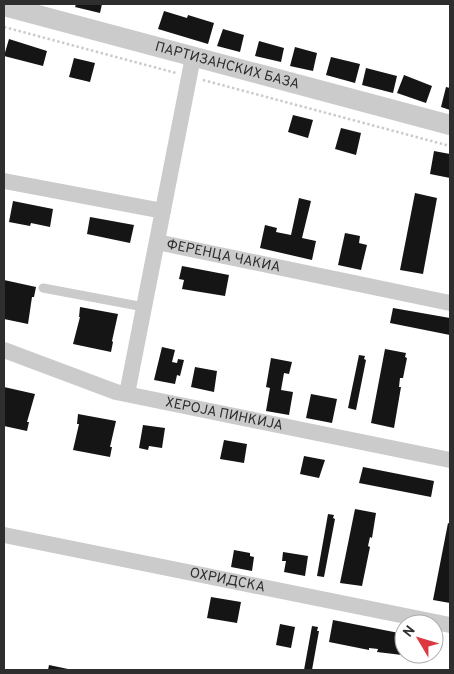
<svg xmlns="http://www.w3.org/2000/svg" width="454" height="674" viewBox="0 0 454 674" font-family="Overpass,sans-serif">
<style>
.building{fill:#151515}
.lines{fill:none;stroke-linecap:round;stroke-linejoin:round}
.path{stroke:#cbcbcb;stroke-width:2.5;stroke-dasharray:2.5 2.5;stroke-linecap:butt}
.service{stroke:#cbcbcb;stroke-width:9}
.minor{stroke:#cbcbcb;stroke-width:16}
.tertiary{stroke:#cbcbcb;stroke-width:20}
.labels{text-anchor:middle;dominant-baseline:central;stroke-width:5;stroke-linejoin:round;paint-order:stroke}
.street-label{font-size:14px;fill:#2e2e2e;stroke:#fff}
</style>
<rect width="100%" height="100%" fill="#fff"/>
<path class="building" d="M76 4H102L100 13 75 7Z
M164 11 187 18 188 15 214 23 208 44 158 29Z
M223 29 244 35 240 52 217 46Z
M9 39 47 51 43 66 4 56Z
M259 41 284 48 281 62 255 56Z
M295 47 317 53 313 71 290 66Z
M331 57 360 64 355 83 326 75Z
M74 58 95 63 90 82 69 77Z
M366 68 397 76 393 93 362 85Z
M404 75 432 86 426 103 397 93Z
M446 87 450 88V110L441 107Z
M293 115 313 120 308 138 288 132Z
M341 128 361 133 356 155 335 149Z
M434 151 450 154V178L430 174Z
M415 193 437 198 423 274 400 270Z
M299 198 311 201 302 238 316 241 312 260 260 248 265 225 277 228 276 232 291 235Z
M13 201 53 209 50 227 31 223 30 226 9 222Z
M90 217 134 225 130 243 87 234Z
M345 233 360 236 359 243 367 245 361 270 338 265Z
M182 266 229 275 225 296 182 289 184 280 179 279Z
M4 280 36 287 34 297H32L28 324 4 319Z
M80 307 118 314 112 341 113 342 111 352 73 344 80 317H79Z
M393 308 450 318V335L390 323Z
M162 347 175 350 172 362 177 363 178 359 184 360 180 376 177 375 175 384 154 380Z
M385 349 406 353 405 357 407 358 403 378H400L399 387H401L394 428 371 423Z
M359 355 365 356 364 359 366 360 356 410 348 408Z
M271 358 292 362 289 374 284 373 281 390 293 392 289 415 266 411 270 388 266 387Z
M195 367 217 371 214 392 191 387Z
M4 387 35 394 27 422H29L27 431 4 426Z
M311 394 337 399 332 423 306 418Z
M78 414 116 421 110 447H112L110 457 73 450 79 424H77Z
M143 425 165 428 162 448 149 446 148 450 139 448Z
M224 440 247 444 244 463 220 459Z
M304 456 325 460 319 478 300 474Z
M363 467 434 481 431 497 359 483Z
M355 509 376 513 372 538 370 537 368 546 370 547 362 586 340 583Z
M328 514 334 515 333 518 335 519 324 577 317 576Z
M448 523 450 524V603L433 600Z
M234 550 250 553V556L254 557 252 571 231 567Z
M283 552 308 556 305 576 284 572 286 561H282Z
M211 597 241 602 237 623 207 618Z
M333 620 404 634 402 655 377 652 378 649 369 648V650L329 642Z
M280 624 295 627 291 648 276 645Z
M312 626 318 627 317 631H319L312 670H304Z
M49 665 68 669V670H48Z"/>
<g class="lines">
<path class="path" d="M4 27 176 73
M203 80 450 146"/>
<path class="service" d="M43 288 144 307"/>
<g class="minor">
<path d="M4 181 163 211"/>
<path id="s1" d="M157 242 450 303"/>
<path id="s2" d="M4 350 116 392 450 460"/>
<path d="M127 394 193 57"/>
<path id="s3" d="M4 535 450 625"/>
</g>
<path class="tertiary" id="s4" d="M4 6 450 125"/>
</g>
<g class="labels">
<g class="street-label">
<text stroke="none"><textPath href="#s4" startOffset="231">ПАРТИЗАНСКИХ БАЗА</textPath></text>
<text stroke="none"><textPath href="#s1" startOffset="68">ФЕРЕНЦА ЧАКИА</textPath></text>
<text stroke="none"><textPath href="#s2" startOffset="230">ХЕРОЈА ПИНКИЈА</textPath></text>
<text stroke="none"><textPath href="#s3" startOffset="228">ОХРИДСКА</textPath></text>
</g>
</g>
<rect width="454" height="674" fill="none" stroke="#2e2e2e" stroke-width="10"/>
<g transform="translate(419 639) rotate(308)"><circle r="24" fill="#ffffff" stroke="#ababab"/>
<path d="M0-4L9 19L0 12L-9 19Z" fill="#dc383f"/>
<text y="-8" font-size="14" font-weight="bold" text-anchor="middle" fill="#2e2e2e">N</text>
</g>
</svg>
